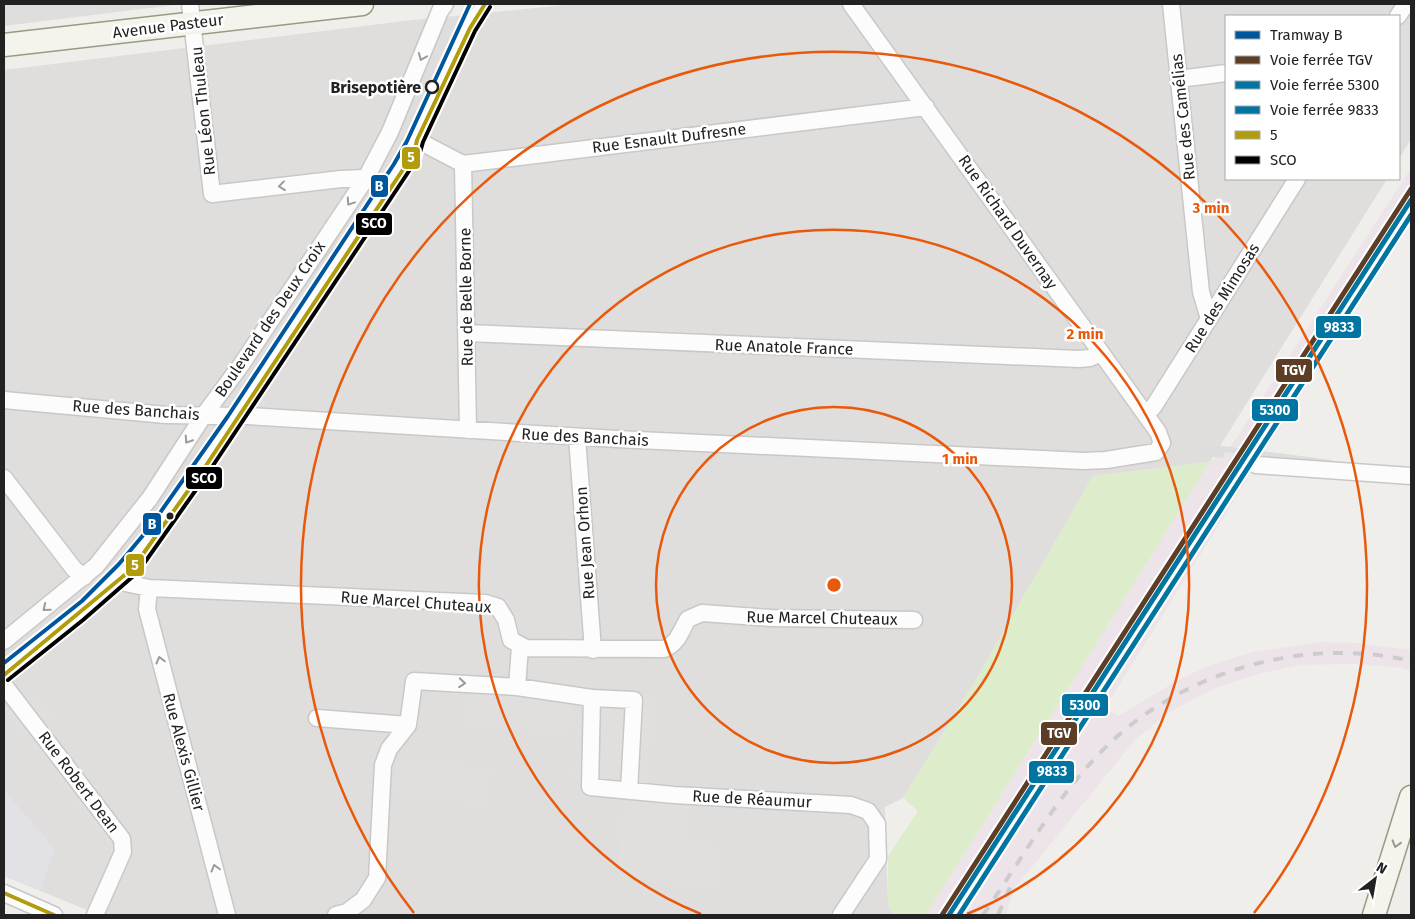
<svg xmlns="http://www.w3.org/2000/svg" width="1415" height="919" viewBox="0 0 1415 919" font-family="'Fira Sans',sans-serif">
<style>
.residential{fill:#dfdedc}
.industrial{fill:#ede4e9}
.grass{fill:#ddeccb}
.parking{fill:#e0dfde}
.plaza{fill:#e2e1e5}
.pier{fill:#dedddd}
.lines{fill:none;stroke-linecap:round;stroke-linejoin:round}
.street-casing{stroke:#c9c8c7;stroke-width:19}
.secondary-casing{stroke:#999a82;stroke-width:25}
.street{stroke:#fdfcfc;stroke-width:16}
.secondary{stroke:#f4f4ed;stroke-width:22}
.tram{stroke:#ccc;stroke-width:1}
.rail{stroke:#ccc;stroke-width:4;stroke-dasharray:10 10;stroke-linecap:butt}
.bus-1-casing{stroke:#fff;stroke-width:8}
.bus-2-casing{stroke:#fff;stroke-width:8}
.bus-1{stroke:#b29c0c;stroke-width:4}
.bus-2{stroke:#000;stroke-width:4}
.rail-1-casing{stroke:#fff;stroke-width:9}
.rail-2-casing{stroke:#fff;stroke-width:9}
.rail-3-casing{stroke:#fff;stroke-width:9}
.rail-1{stroke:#5c3e26;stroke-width:5}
.rail-2{stroke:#0075a1;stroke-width:5}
.rail-3{stroke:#0075a1;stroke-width:5}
.tram-1-casing{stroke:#fff;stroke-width:8}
.tram-1{stroke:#00569d;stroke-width:4}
.oneway{stroke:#9a9a9a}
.oneway2{stroke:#969692}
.ring{fill:none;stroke:#e8590c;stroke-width:2.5}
.stop-dot{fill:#fff;stroke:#222;stroke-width:2.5}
.bus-dot{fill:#222;stroke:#fff;stroke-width:2}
.labels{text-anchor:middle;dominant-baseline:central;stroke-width:5;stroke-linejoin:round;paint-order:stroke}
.street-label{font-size:16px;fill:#222;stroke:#fff}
.stop-label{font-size:16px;font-weight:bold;fill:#222;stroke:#fff;text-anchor:end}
.centre{fill:#e8590c;stroke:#fff;stroke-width:2.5}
.ring-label{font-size:15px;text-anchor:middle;font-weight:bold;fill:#e8590c;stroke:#fff;stroke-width:5;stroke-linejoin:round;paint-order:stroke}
.line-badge{stroke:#fff;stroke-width:2}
.badge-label{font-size:14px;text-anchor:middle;font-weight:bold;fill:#fff}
</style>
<rect width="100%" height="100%" fill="#f0eeeb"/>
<path class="residential" d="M4 4H182L4 26Z
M575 4H1411V139L1399 159V16H1226V179H1387L1210 462 1093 476 970 690 903 798 885 807 888 904 893 915H99L4 876V70L404 21Z"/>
<path class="industrial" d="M1411 168V223L1256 465 1105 708 1118 716 1180 679 1213 664 1253 652 1319 642 1357 643 1411 650V671L1402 668 1356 664 1300 665 1258 674 1213 689 1168 713 1135 740 1014 889 1006 915H926L1210 462 1233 443Z"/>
<path class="grass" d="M1210 462 926 915H893L888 904V856L918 811 903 798 970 690 1093 476Z"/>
<path class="parking" d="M467 690 567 698 573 702 570 734 462 725Z
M626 695 652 697 649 782 573 781 577 716 600 719 602 705Z
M36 696 54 718 47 724 28 702Z
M6 697 33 730 25 737 4 710V699Z
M38 738 49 752 42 758 31 744Z
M396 759 491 769 489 805 394 794Z
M64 772 77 787 69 794 56 778Z
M83 796 117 839 109 845 75 802Z
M623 798 690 804 687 845 719 846 718 885 618 879Z"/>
<path class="plaza" d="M4 790 55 849 40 891 4 875Z"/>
<path class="pier" d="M1191 442 1332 460 1331 465 1225 452 1223 458 1189 454Z"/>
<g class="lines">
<defs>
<path id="street" d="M190 4 212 194 341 179 366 178
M1171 4 1201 292 1209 319
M1398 16 1406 4
M1179 79 1226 73
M417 140 463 164 926 107
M463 164 468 430
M467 333 1079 359 1090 358 1101 353
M4 400 166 415 248 416 617 439 1083 461 1106 460 1156 452 1162 443 1158 432 851 4
M1146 415 1154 406 1297 179
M577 437 593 650
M1256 465 1411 476
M4 478 74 569 84 577
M116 581 149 588 485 603 498 607 506 620 511 640 526 648 664 649C678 644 681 630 688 619L702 613 772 618 914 620
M149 588 147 609 227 915
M4 641 96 566 150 498 204 415 241 365 366 178 390 132 440 11 445 4
M520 647 517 687 592 698 590 787 674 795 851 805 868 811 877 824 878 859 841 915
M4 675 79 615 133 568 205 467 414 153 417 140 470 28 485 4
M4 685 122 839 123 852 95 915
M592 698 634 700 629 791
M317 718 408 725
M4 893 54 915
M336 915 347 912 363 900 377 878 383 765 389 749 408 725 414 681 517 687"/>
<path id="secondary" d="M4 45 362 4
M1374 915 1411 797"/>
</defs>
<use href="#street" class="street-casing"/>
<use href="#secondary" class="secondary-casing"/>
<use href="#street" class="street"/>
<use href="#secondary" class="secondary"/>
<path class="tram" d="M318 265 353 226"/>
<path class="rail" d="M983 915C1020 862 1053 802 1098 755 1175 673 1302 635 1411 661
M998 915 1012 883"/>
<defs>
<path id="bus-1" d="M4 675 133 568 205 467 414 153 417 140 470 28 485 4
M4 893 54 915"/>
<path id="bus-2" d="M8 680 83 620 138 572 210 470 419 156 423 142 475 31 490 7"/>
</defs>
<use href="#bus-1" class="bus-1-casing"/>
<use href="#bus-2" class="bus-2-casing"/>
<use href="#bus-1" class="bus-1"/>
<use href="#bus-2" class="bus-2"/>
<defs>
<path id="rail-1" d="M942 915 1411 189"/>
<path id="rail-2" d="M949 915 1411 200"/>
<path id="rail-3" d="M959 915 1411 215"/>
</defs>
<use href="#rail-1" class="rail-1-casing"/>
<use href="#rail-2" class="rail-2-casing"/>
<use href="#rail-3" class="rail-3-casing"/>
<use href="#rail-1" class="rail-1"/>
<use href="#rail-2" class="rail-2"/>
<use href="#rail-3" class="rail-3"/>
<defs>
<path id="tram-1" d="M4 663 82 601 119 564 150 527 228 416 394 164 407 141 470 4"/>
</defs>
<use href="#tram-1" class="tram-1-casing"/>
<use href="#tram-1" class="tram-1"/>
</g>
<defs><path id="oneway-chevron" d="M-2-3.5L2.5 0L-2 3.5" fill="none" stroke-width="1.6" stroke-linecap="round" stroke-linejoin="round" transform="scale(1.25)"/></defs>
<g class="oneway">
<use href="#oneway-chevron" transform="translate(422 57) rotate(112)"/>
<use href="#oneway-chevron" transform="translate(282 186) rotate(173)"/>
<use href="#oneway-chevron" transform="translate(350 202) rotate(124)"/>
<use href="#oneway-chevron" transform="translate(188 440) rotate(123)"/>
<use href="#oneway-chevron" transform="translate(46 608) rotate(141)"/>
<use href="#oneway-chevron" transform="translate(160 660) rotate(-105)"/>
<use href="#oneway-chevron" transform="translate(462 683) rotate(5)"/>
<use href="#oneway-chevron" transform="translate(215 868) rotate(-105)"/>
</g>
<use class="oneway2" href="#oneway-chevron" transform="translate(1396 844) rotate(107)"/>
<g class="ring">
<circle cx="834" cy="585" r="178"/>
<path d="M701 914A355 355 0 1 1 967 914"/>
<path d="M414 913A533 533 0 1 1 1254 913"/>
</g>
<circle class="stop-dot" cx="432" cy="87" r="6"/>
<circle class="bus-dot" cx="170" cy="516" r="4.5"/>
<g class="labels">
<g class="street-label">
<text transform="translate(168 26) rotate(-7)">Avenue Pasteur</text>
<text transform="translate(203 111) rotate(-96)">Rue Léon Thuleau</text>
<text transform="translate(1183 117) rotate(-96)">Rue des Camélias</text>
<text transform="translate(669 138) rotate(-7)">Rue Esnault Dufresne</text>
<text transform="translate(1008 222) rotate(55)">Rue Richard Duvernay</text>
<text transform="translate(466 297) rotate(-91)">Rue de Belle Borne</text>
<text transform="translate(1222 298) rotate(-58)">Rue des Mimosas</text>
<text transform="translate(270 319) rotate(-56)">Boulevard des Deux Croix</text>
<text transform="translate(784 347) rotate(2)">Rue Anatole France</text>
<text transform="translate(136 410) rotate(4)">Rue des Banchais</text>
<text transform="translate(585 437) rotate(3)">Rue des Banchais</text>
<text transform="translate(585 543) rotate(-94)">Rue Jean Orhon</text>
<text transform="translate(416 602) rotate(4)">Rue Marcel Chuteaux</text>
<text transform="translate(822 618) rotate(1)">Rue Marcel Chuteaux</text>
<text transform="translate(184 752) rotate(75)">Rue Alexis Gillier</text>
<text transform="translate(79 782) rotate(53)">Rue Robert Dean</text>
<text transform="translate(752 799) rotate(3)">Rue de Réaumur</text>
</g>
<g class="stop-label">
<text x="421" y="87">Brisepotière</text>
</g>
</g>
<circle cx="834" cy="585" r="8" class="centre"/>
<g class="ring-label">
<text x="1211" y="213">3 min</text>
<text x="1085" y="339">2 min</text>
<text x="960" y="464">1 min</text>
</g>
<g class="line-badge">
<rect x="401" y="146" width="20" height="24" rx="5" fill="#b29c0c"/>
<rect x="370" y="174" width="19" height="24" rx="5" fill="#00569d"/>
<rect x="355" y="212" width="38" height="24" rx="5" fill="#000"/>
<rect x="1315" y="315" width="47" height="24" rx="5" fill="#0075a1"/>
<rect x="1275" y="358" width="38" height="25" rx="5" fill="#5c3e26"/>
<rect x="1251" y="398" width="48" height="24" rx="5" fill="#0075a1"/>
<rect x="185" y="466" width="38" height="24" rx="5" fill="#000"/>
<rect x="142" y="512" width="20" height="24" rx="5" fill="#00569d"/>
<rect x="125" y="553" width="20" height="24" rx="5" fill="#b29c0c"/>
<rect x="1061" y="693" width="48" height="24" rx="5" fill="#0075a1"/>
<rect x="1040" y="721" width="38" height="25" rx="5" fill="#5c3e26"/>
<rect x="1028" y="760" width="47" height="24" rx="5" fill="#0075a1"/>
</g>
<g class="badge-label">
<text x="411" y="162">5</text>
<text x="379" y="191">B</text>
<text x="374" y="228">SCO</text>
<text x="1339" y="332">9833</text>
<text x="1294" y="375">TGV</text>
<text x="1275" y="415">5300</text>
<text x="204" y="483">SCO</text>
<text x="152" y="529">B</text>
<text x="135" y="570">5</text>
<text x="1085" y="710">5300</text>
<text x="1059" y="738">TGV</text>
<text x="1052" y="776">9833</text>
</g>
<rect width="1415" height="919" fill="none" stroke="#222222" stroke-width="10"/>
<rect x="1225" y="15" width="175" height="165" fill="#ffffff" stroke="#a7a7a7"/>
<rect x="1235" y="31" width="25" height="8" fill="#00569d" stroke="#a7a7a7"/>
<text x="1270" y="40" font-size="15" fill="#222222">Tramway B</text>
<rect x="1235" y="56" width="25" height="8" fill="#5c3e26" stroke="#a7a7a7"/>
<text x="1270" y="65" font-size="15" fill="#222222">Voie ferrée TGV</text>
<rect x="1235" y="81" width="25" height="8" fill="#0075a1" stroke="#a7a7a7"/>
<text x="1270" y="90" font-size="15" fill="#222222">Voie ferrée 5300</text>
<rect x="1235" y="106" width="25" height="8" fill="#0075a1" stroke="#a7a7a7"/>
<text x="1270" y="115" font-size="15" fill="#222222">Voie ferrée 9833</text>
<rect x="1235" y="131" width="25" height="8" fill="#b29c0c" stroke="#a7a7a7"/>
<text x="1270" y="140" font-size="15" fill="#222222">5</text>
<rect x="1235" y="156" width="25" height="8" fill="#000000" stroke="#a7a7a7"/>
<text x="1270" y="165" font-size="15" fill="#222222">SCO</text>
<g transform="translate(1375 879) rotate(31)" stroke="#ffffff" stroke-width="4" paint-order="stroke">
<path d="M0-4L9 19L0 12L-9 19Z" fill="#222222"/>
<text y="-8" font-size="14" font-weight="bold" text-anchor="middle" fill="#222222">N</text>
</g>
</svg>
